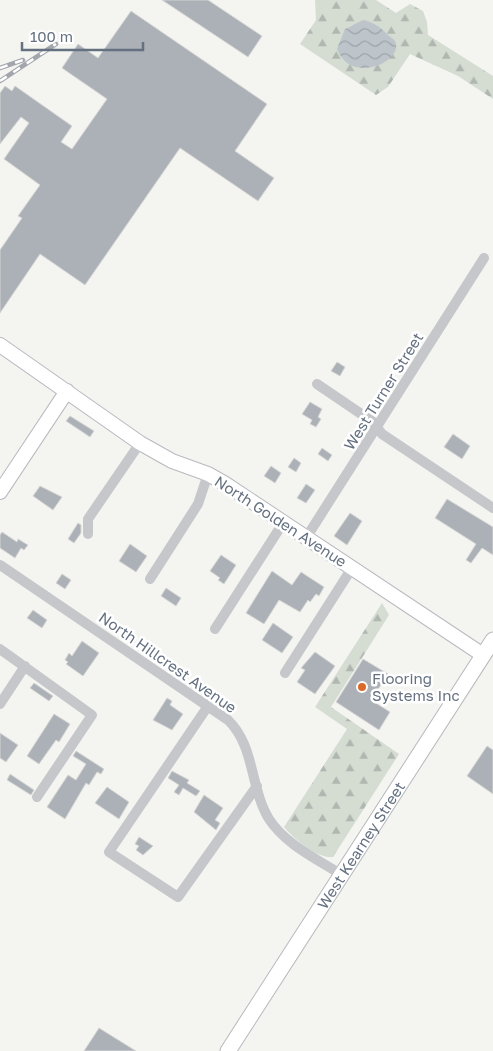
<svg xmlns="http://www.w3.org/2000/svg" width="493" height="1051" viewBox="0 0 493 1051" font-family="'Golos Text',sans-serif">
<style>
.forest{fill:url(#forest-firs);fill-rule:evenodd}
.water{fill:url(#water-waves)}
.building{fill:#abb1b7;stroke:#d6d6d4}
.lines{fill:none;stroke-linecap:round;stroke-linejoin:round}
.secondary-casing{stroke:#b7babf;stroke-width:16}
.primary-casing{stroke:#b6b8bc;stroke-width:17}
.street{stroke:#c5c7cb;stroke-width:10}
.secondary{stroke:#fff;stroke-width:14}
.primary{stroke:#fff;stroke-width:15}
.rail-casing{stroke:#a3a7ad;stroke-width:4.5}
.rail{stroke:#fff;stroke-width:2.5;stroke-dasharray:8;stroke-linecap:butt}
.poi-dot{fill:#dc692a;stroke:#fff;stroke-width:2}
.labels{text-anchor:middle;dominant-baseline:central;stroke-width:5;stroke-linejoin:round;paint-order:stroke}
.street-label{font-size:15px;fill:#657181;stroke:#fff}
.poi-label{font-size:15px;fill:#657181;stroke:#fff;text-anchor:start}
</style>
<defs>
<pattern id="forest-firs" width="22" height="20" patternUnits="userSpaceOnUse" patternTransform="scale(1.25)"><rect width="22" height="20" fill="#d5dcd2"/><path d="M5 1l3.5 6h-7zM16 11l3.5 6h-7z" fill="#b0b7b0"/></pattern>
<pattern id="water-waves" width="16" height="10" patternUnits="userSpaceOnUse" patternTransform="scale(1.25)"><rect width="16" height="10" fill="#bdc5ca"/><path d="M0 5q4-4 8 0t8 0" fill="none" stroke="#9da4a9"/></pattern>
</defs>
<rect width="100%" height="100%" fill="#f4f5f1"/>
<path class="forest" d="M315 0H376L396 13 410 4 423 11 427 22 428 35 493 76V99L458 76 410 54 388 87 376 95 300 44 316 20ZM353 25 387 35 394 41 345 29Z
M382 603 389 615 331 707 399 754 333 857C317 859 294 839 284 827L347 729 315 707Z"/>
<path class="water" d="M363 20C373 22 379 26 386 33 388 36 393 38 395 41 405 61 351 86 337 49L345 29Z"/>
<path class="building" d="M162 0H208L262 36 248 57Z
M131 11 267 104 235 151 274 178 258 201 180 148 85 285 40 254 0 313V250L22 218 18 216 40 185 4 159 29 123 21 117 0 144V93L5 86 12 91 15 86 72 126 61 142 72 149 107 99 62 68 78 44 98 58Z
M337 362 345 367 340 376 331 371Z
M310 402 322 409 318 417 321 419 316 427 310 424 312 420 302 414Z
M70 416 94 431 90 437 66 421Z
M453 434 470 446 462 459 444 447Z
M322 448 332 455 328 461 318 454Z
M294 458 301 463 296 472 288 467Z
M271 466 281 473 275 483 264 476Z
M306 484 315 490 306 503 297 498Z
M40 486 62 497 53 510 33 496Z
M447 499 493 527V555L482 548 471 563 466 560 476 544 435 518Z
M350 513 362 521 347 545 334 536Z
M78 523 81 525V533L74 543 68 539Z
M2 532 17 542 18 539 28 545 24 550 21 548 15 558 0 548V535Z
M130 544 147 556 136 572 119 561Z
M221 555 236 565 224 584 218 580 220 578 210 571Z
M272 571 292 585 301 572 324 587 319 596 316 594 310 602 308 600 300 612 279 600 264 624 246 613Z
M62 574 71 580 65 589 56 583Z
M166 588 181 598 176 606 161 596Z
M33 610 47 620 42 628 27 618Z
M273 623 293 637 282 653 262 640Z
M82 641 99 653 83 676 66 664 68 662 65 660 69 653 72 656Z
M315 652 335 666 315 694 297 682 305 670 301 668Z
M363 659 388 674 371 700 390 712 379 730 336 702Z
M34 683 53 696 49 701 30 688Z
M167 698 172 701 170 705 183 714 172 730 153 720Z
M54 714 70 724 59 742 56 740 39 764 27 756Z
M0 733 18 745 6 762 0 758Z
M487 746 493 750V794L467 776Z
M76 751 104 769 101 774 97 772 89 785 86 783 65 819 47 807 68 775 76 780 86 764 73 756Z
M172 771 189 780 187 783 200 791 196 796 183 788 179 795 174 792 179 785 168 778Z
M10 774 34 790 31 795 7 780Z
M107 787 129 802 119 819 95 803Z
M204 795 223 808 215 820 220 823 216 830 194 812Z
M139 837 153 846 143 855 136 850 139 846 135 844Z
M99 1028 136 1051H84Z"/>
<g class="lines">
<defs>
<path id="secondary" d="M0 345 140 443 172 461 208 474 224 483 483 655
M0 492 67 391"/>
<g id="primary">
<path id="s1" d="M228 1051 493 640"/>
</g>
</defs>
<use href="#secondary" class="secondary-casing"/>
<use href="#primary" class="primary-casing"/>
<path class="street" d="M317 384 373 422 382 434 493 508
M88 534V519L140 443
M306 538 484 258
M0 565 228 720C255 746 250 788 269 819 285 844 317 859 342 875
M150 579 198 504 208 474
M215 629 283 523
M0 649 92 715 37 797
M285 673 352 568
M0 704 25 666
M208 706 109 852 178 897 257 786"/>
<use href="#secondary" class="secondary"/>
<use href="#primary" class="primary"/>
<defs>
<path id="rail" d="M0 68 23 60
M0 81 56 44"/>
</defs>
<use href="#rail" class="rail-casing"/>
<use href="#rail" class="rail"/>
</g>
<circle class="poi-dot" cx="362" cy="687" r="5"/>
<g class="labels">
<g class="street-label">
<text transform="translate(383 391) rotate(-58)">West Turner Street</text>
<text transform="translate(281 521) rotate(33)">North Golden Avenue</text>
<text transform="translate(168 662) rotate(35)">North Hillcrest Avenue</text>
<text stroke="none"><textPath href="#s1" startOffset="245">West Kearney Street</textPath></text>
</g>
<g class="poi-label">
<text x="372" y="678">Flooring<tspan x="372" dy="17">Systems Inc</tspan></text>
</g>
</g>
<path d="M22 42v8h121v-8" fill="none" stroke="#657181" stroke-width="2.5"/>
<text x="30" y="42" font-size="15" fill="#657181" stroke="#ffffff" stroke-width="4" paint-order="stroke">100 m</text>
</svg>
